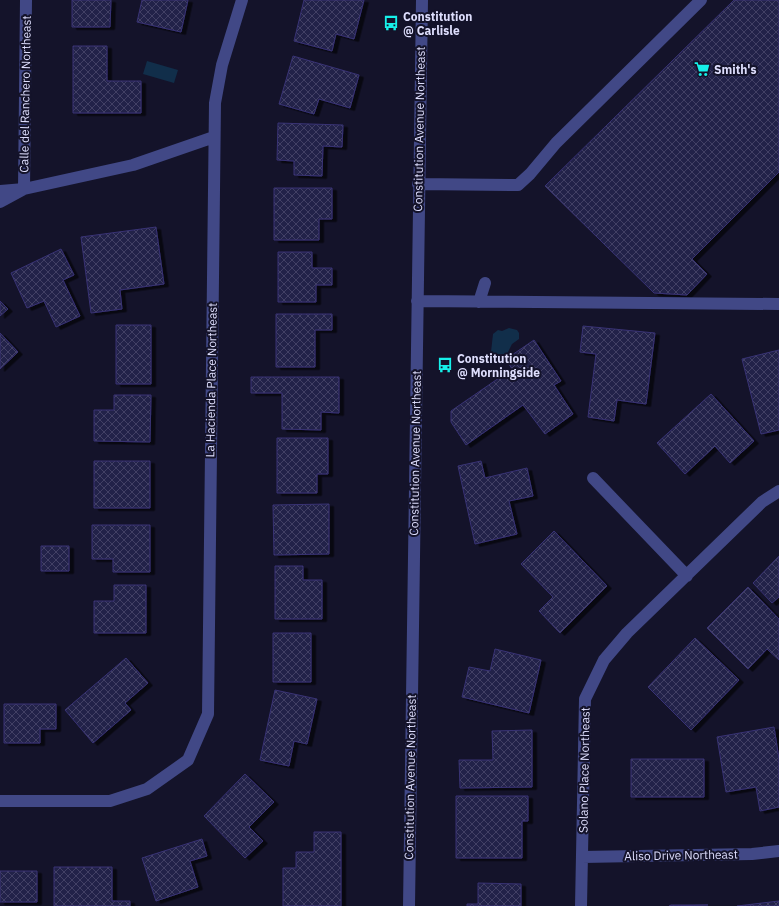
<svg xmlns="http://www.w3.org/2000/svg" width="779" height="906" viewBox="0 0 779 906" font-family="'IBM Plex Sans',sans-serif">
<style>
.water{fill:#112e4a}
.building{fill:url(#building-cross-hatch);stroke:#383374;filter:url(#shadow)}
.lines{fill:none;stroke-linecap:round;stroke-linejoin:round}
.minor{stroke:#414886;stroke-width:12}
.labels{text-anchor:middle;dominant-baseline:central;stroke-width:4;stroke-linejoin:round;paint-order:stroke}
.poi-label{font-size:12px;font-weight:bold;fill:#dedefd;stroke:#14132a;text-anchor:start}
.street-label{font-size:12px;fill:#dedefd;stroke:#14132a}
</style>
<defs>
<pattern id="building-cross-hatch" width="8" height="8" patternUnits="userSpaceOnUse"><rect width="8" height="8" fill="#23204a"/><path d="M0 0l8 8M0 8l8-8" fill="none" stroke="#424065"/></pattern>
<filter id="shadow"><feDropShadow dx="4.5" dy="2.5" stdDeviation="0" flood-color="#0009"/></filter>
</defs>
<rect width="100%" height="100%" fill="#14132a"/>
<path class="water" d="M147 61 178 70 174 83 143 74Z
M509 328 517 330 519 333V339L512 344 506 356 497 357 491 352 493 334 498 330 502 331Z"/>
<path class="building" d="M72 0H111L110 27H72Z
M142 0H188L181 32 137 22Z
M304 0H364L354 39 336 34 332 51 294 41Z
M734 0H779V172L692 259 707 274 687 295 654 293 545 186Z
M73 46H107V81H141V113H73Z
M293 56 359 75 350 108 319 99 314 114 279 104Z
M278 123 343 125 342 147 323 146 322 176 294 175V161L277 160Z
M274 188H332V219H319V240H274Z
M156 227 164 284 120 290 122 309 91 313 81 237Z
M61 249 74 275 63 280 80 316 56 327 44 301 27 308 11 273Z
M278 252H312V268H332V285H316V302H278Z
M0 301 8 309 0 316Z
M276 314H332V330H315V367H276Z
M116 325H151V384H116Z
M583 326 655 333 646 404 617 400 614 421 588 417 596 354 580 352Z
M0 333 18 352 0 369Z
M534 340 561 381 554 385 573 414 545 434 523 405 466 445 451 422V411L512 369 506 359Z
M779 350V430L761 434 742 359Z
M251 377H339V413L321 412V430L282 429V393H251Z
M711 394 754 441 730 463 715 446 685 474 657 443Z
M114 395H151L150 442 94 441V410H114Z
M277 438H328V474H317V493H277Z
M94 461H150V508H94Z
M481 461 485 478 527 468 533 496 509 501 517 534 475 544 458 466Z
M329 504V554L274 555 273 505Z
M92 525H150V572H113V559H92Z
M554 531 607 586 560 633 539 611 553 597 521 564Z
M41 546H69V571H41Z
M779 556V597L772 603 753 583Z
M275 566H303V580H322V619H275Z
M114 585H146V633H94V601H114Z
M748 587 779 619V660L767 649 748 669 707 628Z
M273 633H311V682H273Z
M695 638 739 680 691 730 648 687Z
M495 649 541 660 529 713 462 697 469 667 490 671Z
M126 658 148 683 125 703 131 710 93 743 65 710Z
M275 690 317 699 307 744 294 741 289 766 260 760Z
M4 704H56V729H40V743H4Z
M774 727 779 759V807L760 811 756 787 726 792 717 737Z
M532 730V787L460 788 459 760H493L492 731Z
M631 759H704V797H631Z
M245 774 274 802 249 827 263 841 245 858 204 816Z
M456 796H528V821H522V858H456Z
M314 832H341V906H283V868H296V852H314Z
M202 839 207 856 190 861 198 887 156 901 142 858Z
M54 867H112V901H130V906H54Z
M0 871H37V902H0Z
M478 883 521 884V906H467V904H478Z
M779 901V906H737Z
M671 905H708L669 906Z"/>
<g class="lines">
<path class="minor" d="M418 184 518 185 530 174 556 143 701 0
M0 191 24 189 26 0
M0 202 24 189 133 165 214 137
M417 301 779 304
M479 302 485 283
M593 478 687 576
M0 801H110L147 789 188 760 208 714 215 103 222 65 242 0
M582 857 752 854 779 851
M409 906 422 0
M581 906 585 699 604 660 627 633 762 502 779 491"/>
</g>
<defs>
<symbol id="bus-bare" viewBox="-9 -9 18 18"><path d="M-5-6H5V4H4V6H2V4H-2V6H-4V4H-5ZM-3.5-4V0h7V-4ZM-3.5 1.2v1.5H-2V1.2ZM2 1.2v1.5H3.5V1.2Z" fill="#16f0e9" stroke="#14132a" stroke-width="2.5" paint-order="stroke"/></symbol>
<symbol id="supermarket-bare" viewBox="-9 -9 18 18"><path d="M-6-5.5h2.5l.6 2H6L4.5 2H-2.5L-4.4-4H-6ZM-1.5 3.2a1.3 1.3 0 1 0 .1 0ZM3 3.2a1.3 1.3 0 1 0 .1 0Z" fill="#16f0e9" stroke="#14132a" stroke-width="2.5" paint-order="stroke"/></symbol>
</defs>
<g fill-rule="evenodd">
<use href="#bus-bare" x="380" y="12" width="22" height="22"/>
<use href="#supermarket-bare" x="691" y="58" width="22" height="22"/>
<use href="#bus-bare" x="434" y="354" width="22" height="22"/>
</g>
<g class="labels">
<g class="poi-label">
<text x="403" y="16">Constitution<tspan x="403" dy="14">@ Carlisle</tspan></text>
<text x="714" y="69">Smith's</text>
<text x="457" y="358">Constitution<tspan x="457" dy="14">@ Morningside</tspan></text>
</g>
<g class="street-label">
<text transform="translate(25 94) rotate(-89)">Calle del Ranchero Northeast</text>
<text transform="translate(419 129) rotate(-89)">Constitution Avenue Northeast</text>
<text transform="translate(211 380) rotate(-89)">La Hacienda Place Northeast</text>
<text transform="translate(415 453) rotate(-89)">Constitution Avenue Northeast</text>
<text transform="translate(584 770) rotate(-89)">Solano Place Northeast</text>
<text transform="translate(410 777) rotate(-89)">Constitution Avenue Northeast</text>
<text transform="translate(681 855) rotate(-1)">Aliso Drive Northeast</text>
</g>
</g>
</svg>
